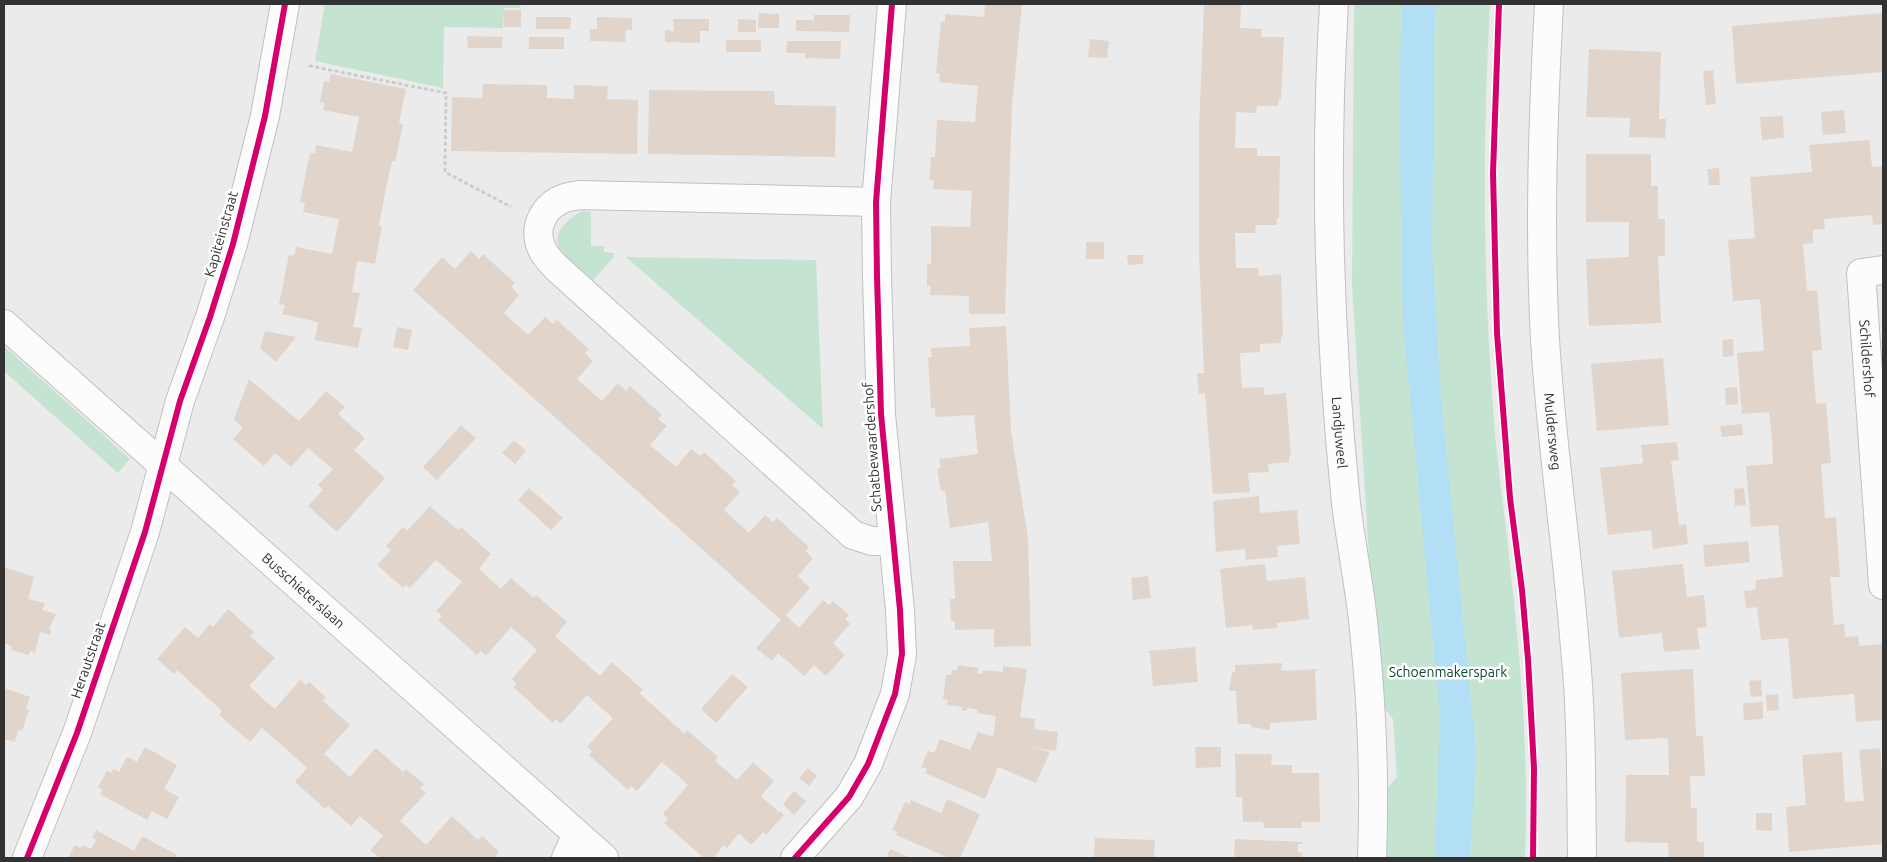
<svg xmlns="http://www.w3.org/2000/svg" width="1887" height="862" viewBox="0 0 1887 862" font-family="Ubuntu,sans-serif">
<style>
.green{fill:#c5e3d1}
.water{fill:#b2dff6}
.building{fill:#e1d4cb}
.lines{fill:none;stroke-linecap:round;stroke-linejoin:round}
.street-casing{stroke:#c0c0c1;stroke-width:30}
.path{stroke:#ccc;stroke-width:3;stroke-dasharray:4 2.5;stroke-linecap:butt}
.street{stroke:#fcfcfc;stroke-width:28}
.cycleway-casing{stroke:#fff;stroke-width:9}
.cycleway{stroke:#d6006c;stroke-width:6}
.labels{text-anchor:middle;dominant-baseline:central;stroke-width:5;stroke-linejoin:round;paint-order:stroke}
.street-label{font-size:14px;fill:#323232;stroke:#fff}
.park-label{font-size:14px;fill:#0d492d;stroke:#fff}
</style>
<rect width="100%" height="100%" fill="#ebebeb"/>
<path class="green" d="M325 4H521L520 8H504L503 28 444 27 443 88 315 61Z
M1354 4H1490C1482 147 1483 291 1495 434 1499 478 1506 522 1510 566 1521 663 1529 761 1525 858H1382L1380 796 1397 777 1393 719 1378 701 1352 285Z
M583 211 591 212V246H604V252L614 253V257L591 282C582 274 569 265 562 255 549 235 566 219 583 211Z
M626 257 816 260 823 429Z
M4 346 130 459 118 473 4 371Z"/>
<path class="water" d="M1402 4H1435L1432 246 1441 400 1476 752 1470 858H1435L1440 716 1403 322 1399 93Z"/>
<path class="building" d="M985 4H1022L1012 106 1005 314H969V296L930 295 931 286H927V264H931V226L970 227 972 191 933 189 934 180H929L931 157H935L937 120 975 122 978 86 939 82 940 74 936 73 941 22H945V14L984 17Z
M1204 4H1241L1240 28 1262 29 1261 37H1284L1281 99H1279L1278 106H1257L1256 113 1236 112 1235 148H1257V156H1280L1279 218H1277V225H1256L1255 233H1235L1236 268H1258L1259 276 1281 274 1283 337 1281 336V343L1260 344V352L1240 353 1241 371 1242 388 1264 387V395L1286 393 1291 455H1289V462L1268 464 1269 472 1248 473 1250 492 1213 494 1205 393 1199 394 1197 373H1204L1199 252V129Z
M504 10H521V27H504Z
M759 13 779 14V28H758Z
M1883 13V72L1736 84 1732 26Z
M814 15H850L849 32 796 31V20H813L814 26Z
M536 17H571L570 29H536Z
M597 17 632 18V30H626L625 42 590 41V29H597Z
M673 19H709V31H700V43L665 42V30L674 31Z
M738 19 756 20V32H738Z
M467 36 503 37 502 48H468Z
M529 37H564V49H529Z
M1090 39 1109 41 1107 58 1088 57Z
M726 40H761V52H726Z
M787 41H841L840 59 805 58V53H786Z
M1589 49 1661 52 1659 119H1666L1665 138 1629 137 1630 118 1586 117Z
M1713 70 1716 104 1706 105 1703 71Z
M331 74 406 89 399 123 403 124 395 162 392 161 385 193 379 226H382L375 264 357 261 352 292 360 293 353 327 362 328 358 348 315 340 318 322 282 314 285 305 279 304 289 255 294 256 296 247 332 254 339 219 303 212 305 203 300 202 310 153 315 154 316 145 352 152 359 117 323 110 325 103 320 102 324 81 329 82Z
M483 84 547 85V98L574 99V85L608 86 607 99 638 100 637 154 451 151 452 97 482 98Z
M649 90 774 91 775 105 836 106 835 157 648 154Z
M1844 110 1846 133 1823 135 1821 112Z
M1783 116 1784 138 1762 140 1760 117Z
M1869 140 1872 167 1883 166V224L1873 225 1872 215 1824 219 1825 229 1813 230V243L1803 244 1807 291 1817 290 1822 350 1812 351 1816 404 1826 403 1831 463 1821 464 1825 518 1836 517 1840 577H1830L1834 625 1844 624 1845 637 1858 636 1859 646 1883 644V720L1856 722 1854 694 1793 699 1788 638 1761 640 1757 607 1746 608 1744 591 1755 590 1756 580 1783 577 1778 525 1751 527 1746 466 1773 464 1772 438 1769 412 1742 414 1737 353 1764 351 1760 299 1733 301 1728 240 1755 238 1750 177 1812 172 1809 145Z
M1586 154H1651V186H1658V219H1665V256H1658L1661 323 1589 326 1586 259 1629 257V222H1586Z
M1719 168 1720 185H1709L1707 169Z
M1086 242H1104V259H1086Z
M471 251 479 259 483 254 515 283 511 287 519 295 504 313 528 335 545 317 553 324 557 320 589 349 585 353 593 361 577 379 602 401 618 383 626 391 630 386 662 415 658 419 667 426 650 445 676 467 691 449 700 456 704 452 736 481 732 485 740 492 724 510 749 533 765 515 773 522 777 518 809 547 805 551 813 558 798 576 810 588 786 615 799 628 823 600 829 605 833 601 849 615 845 619 850 624 833 643 845 655 826 676 814 665 804 676 778 653 772 661 756 648 781 620 413 290 442 257 455 269Z
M1127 255H1143V264L1128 265Z
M1006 326 1011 431 1028 538 1031 646 994 647V629L955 630V621H951L950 599H955L953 561H992L988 522 950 528 945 491H941L937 469 941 468 939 459 978 454 974 415 935 417V408H931L928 357H932L931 348 970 346 969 328Z
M397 327 412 330 408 350 393 347Z
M265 331 296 337 276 362 260 348Z
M1733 339 1734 356 1723 357 1722 340Z
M1663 358 1669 425 1597 431 1591 364Z
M249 379 299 421 326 391 345 407 338 414 365 438 354 450 385 478 337 532 308 506 323 490 318 485 333 469 329 466 308 448 291 467 275 453 264 466 233 439 243 428 234 419Z
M1737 387 1738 404 1726 405 1725 388Z
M1742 424 1743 435 1722 437 1720 426Z
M461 425 476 438 437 480 423 467Z
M514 440 526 451 515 464 502 453Z
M1677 442 1679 460 1671 461 1679 525 1686 524 1688 544 1653 549 1651 530 1608 535 1600 468 1643 463 1641 445Z
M529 488 563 518 551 530 518 500Z
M1744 488 1746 505 1735 506 1734 489Z
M1259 496 1260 513 1297 510 1300 544 1277 546 1278 557 1246 560 1245 549 1216 552 1213 501Z
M430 506 458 530 461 527 491 554 479 569 501 589 511 578 534 598 536 595 567 622 555 636 600 676 612 662 643 690 639 693 685 734 687 730 718 757 715 761 737 780 753 762 774 781 761 796 779 812 780 811 784 815 766 835 763 832 751 845 739 833 727 848 724 845 713 858H704L664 823 668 819 663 814 688 785 675 773 662 762 637 791 631 786 628 790 589 755 592 751 587 747 613 718 599 706 587 695 561 724 556 719 553 723 513 687 517 684 512 679 537 650 524 638 511 627 486 656 481 651 477 655 438 620 442 616 436 611 462 582 436 560 410 588 406 585 403 588 377 565 391 550 386 546 403 527 407 531Z
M1748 541 1750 562 1705 567 1703 545Z
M1265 564 1267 581 1305 577 1309 619 1277 623V628L1253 630 1252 625 1226 628 1220 569Z
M1683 564 1687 597 1704 595 1707 627 1697 628 1700 649 1664 652 1662 633 1619 638 1612 571Z
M4 567 34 577 28 599 45 603 42 610 56 614 49 629 51 630 50 635 40 632 35 652 30 651 29 655 11 650 12 646 4 643Z
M1148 576 1151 598 1133 600 1131 578Z
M228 609 254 632 250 636 275 658 249 686 262 698 275 709 300 680 306 685 309 682 326 697 323 701 350 725 324 754 350 777 376 748 403 772 406 769 424 784 420 788 426 793 400 821 426 845 452 816 478 840 482 836 499 852 496 856 498 858H380L370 850 383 836 360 816 351 826 328 806 325 809 295 782 307 768 285 748 262 728 250 742 219 715 222 711 200 691 177 670 174 674 157 659 185 627 198 638 210 624 213 627Z
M1195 647 1198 682 1153 686 1150 653 1147 651Z
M1282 663 1281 671 1320 669 1315 671 1317 720 1270 723V730L1251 727V724H1238L1236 691H1229L1232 672H1235V665Z
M958 665 979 668 977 673 983 674V670L1003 672V666L1027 669 1020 717 1035 719 1034 729 1058 732 1056 751 1031 747 1050 752 1036 783 998 767 985 799 925 773 927 769 921 767 928 751 934 753 940 739 970 750 978 732 993 737 996 716 977 713 978 710 967 708V711L961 710 962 707 947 705 948 700 943 699 946 675H951L952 670H957Z
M1693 669 1696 736H1703L1705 776H1690L1691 808H1697V842H1704V858H1669L1668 843 1625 842 1626 775H1669L1668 738 1625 740 1621 673Z
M732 674 748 687 716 723 701 709Z
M1761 680 1762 696 1751 697 1749 681Z
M4 688 30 697 26 709 29 710 22 731 18 730 15 742 4 739Z
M1778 694 1779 710 1767 711 1766 695Z
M1763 702V719L1744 720 1743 703Z
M145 747 177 765 164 789 179 797 167 819 152 811 147 820 100 794 102 790 98 787 107 771 111 773 114 769 119 772 127 757 137 762Z
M1195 747H1221V767L1196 768Z
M1880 748 1883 785V844L1789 852 1786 807 1806 805 1802 755 1842 752 1845 802 1864 801 1859 750Z
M1235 754H1272L1271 765H1292V773H1319L1320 822H1301L1302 828H1264L1263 822H1243L1242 797H1236Z
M808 768 817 776 809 786 799 778Z
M794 791 806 801 794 815 783 804Z
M947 799 980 814 960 858H949L896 835 898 832 892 830 905 802 910 804 911 800 941 813Z
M1756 813H1772V831L1756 830Z
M96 830 134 851 142 836 177 855 175 858H68L75 845 81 848 83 845 91 849 96 840 92 838Z
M1095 838 1155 840 1154 858H1094Z
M1235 839 1303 842 1302 844H1298V852L1303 853 1302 858H1234Z
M890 849 911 858H886Z"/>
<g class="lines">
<defs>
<g id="street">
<path id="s1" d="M1334 4C1324 170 1329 337 1346 503 1351 545 1360 588 1364 630 1372 706 1375 782 1372 858"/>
<path id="s2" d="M1549 4C1543 116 1539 227 1545 339 1551 442 1567 545 1575 648 1582 718 1581 788 1582 858"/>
<path d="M876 202 580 195C575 196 570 196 565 198 544 205 532 228 542 249 545 257 553 264 559 270L853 535 872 541H893"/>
<path id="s3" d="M1883 270 1861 273 1883 585"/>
<path id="s4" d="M4 324 604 858"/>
<path d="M27 858 77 733 145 532 180 401 210 317 233 244 265 116 285 4"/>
<path d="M566 858 577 834"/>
<path d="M795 858 849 797 868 764 895 694 902 654 900 610 881 414 877 276 876 202 892 4"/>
</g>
</defs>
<use href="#street" class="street-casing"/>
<path class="path" d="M310 67V66L446 93 445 172 511 207"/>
<use href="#street" class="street"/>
<defs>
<path id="cycleway" d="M1499 4 1493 173 1497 333 1510 498 1522 590 1528 659 1534 768 1533 858
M27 858 77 733 145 532 180 401 210 317 233 244 265 116 285 4
M795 858 849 797 868 764 895 694 902 654 900 610 881 414 877 276 876 202 892 4"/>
</defs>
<use href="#cycleway" class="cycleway-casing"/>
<use href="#cycleway" class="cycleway"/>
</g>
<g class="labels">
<g class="street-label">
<text transform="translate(221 234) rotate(-74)">Kapiteinstraat</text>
<text stroke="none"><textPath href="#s3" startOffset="108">Schildershof</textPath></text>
<text stroke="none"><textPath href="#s2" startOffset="428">Muldersweg</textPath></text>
<text stroke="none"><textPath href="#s1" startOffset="429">Landjuweel</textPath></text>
<text transform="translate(872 447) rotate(-94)">Schatbewaardershof</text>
<text stroke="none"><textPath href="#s4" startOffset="401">Busschieterslaan</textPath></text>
<text transform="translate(88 660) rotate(-71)">Herautstraat</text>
</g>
<g class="park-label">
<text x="1448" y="672">Schoenmakerspark</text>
</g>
</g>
<rect width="1887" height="862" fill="none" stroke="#323232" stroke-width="10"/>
</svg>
